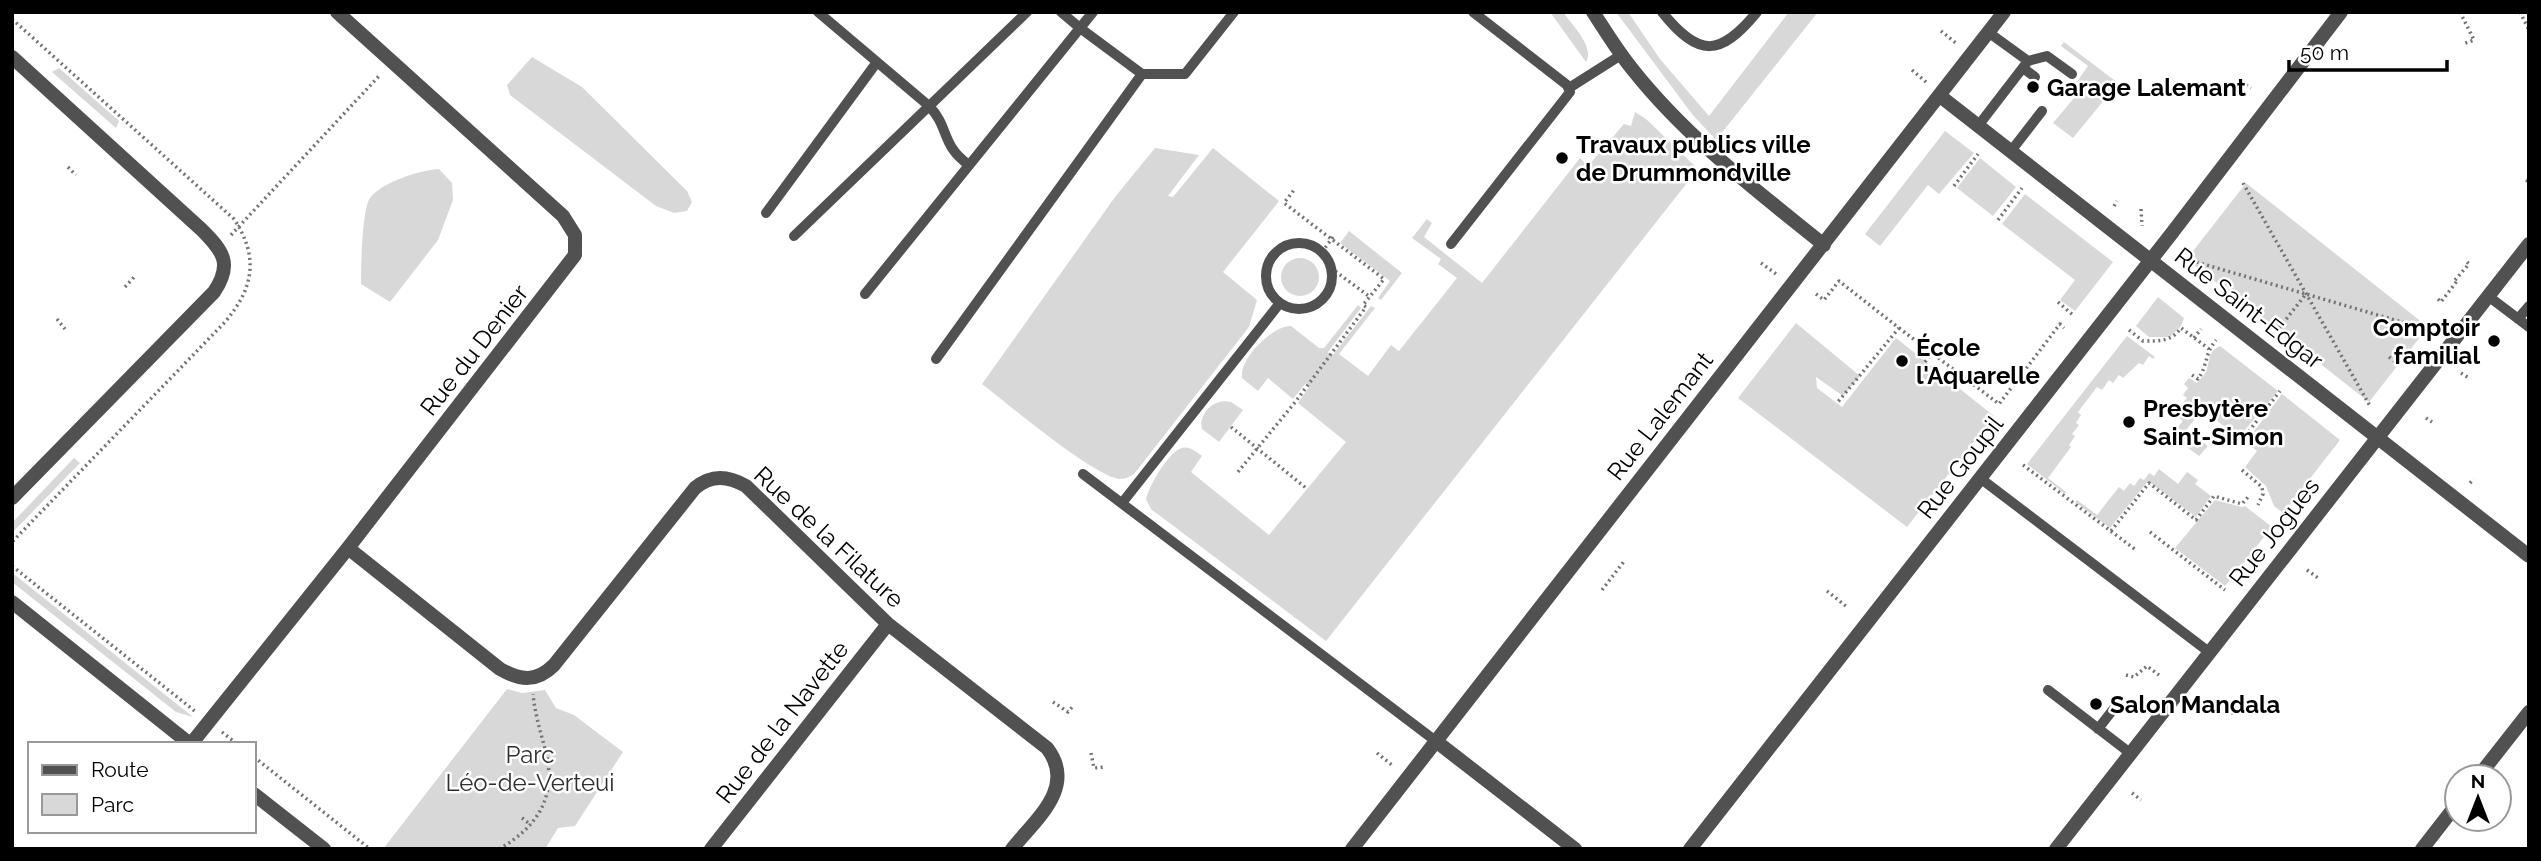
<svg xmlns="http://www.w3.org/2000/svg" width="2541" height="861" viewBox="0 0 2541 861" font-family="Raleway,sans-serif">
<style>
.green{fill:#d8d8d8}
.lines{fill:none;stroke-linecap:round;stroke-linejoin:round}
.path{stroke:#737373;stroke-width:3.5;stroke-dasharray:2 3.5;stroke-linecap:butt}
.service{stroke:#515151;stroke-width:10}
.minor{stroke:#515151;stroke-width:14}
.poi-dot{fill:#000;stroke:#fff;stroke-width:2.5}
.labels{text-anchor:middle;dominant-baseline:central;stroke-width:5;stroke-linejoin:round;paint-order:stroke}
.poi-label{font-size:24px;font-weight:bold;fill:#000;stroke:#fff;text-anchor:start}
.street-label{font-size:24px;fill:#000;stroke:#fff}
.park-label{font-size:24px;fill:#2f2f2f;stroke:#fff}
</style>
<rect width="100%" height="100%" fill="#fff"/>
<path class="green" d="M1550 12H1563C1572 25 1595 47 1586 62Z
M1616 12H1628L1660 59 1709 116 1789 12H1818L1716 140 1692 114Z
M2064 42 2118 83 2073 138 2053 123 2074 98 2069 93 2088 66 2061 46Z
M532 57 582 87 687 191 692 202 687 211 674 213 656 206 510 95 507 85Z
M59 68 119 121 116 128 52 72Z
M1635 112 1646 119 1698 169 1326 641 1151 509 1146 499C1149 486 1169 451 1182 448 1189 446 1197 452 1202 456L1191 472 1269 535 1346 442 1298 403 1309 387 1306 383 1293 399 1268 378 1258 391 1242 378C1239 359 1272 326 1291 326L1319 348H1324L1358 305 1361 308 1328 352 1332 356 1371 306 1375 308 1339 354 1368 376 1391 345 1399 351 1457 278 1438 264 1441 259 1412 238 1427 219 1432 223 1424 237 1482 283 1580 158 1588 166 1624 124 1631 126Z
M1945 131 1974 153 1939 194 1928 185 1880 246 1865 234Z
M1155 148 1199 155 1168 196 1173 197 1213 148 1279 201 1223 272 1257 300 1249 327 1134 474C1129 477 1125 479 1119 479 1092 475 1008 404 982 384L1115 197Z
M1980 158 2016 187 1993 216 1957 188Z
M439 169 452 183 453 200 438 240 390 302 361 284C361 268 362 209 370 198 382 182 420 170 439 169Z
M2246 183 2428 327 2369 402 2189 261 2190 255Z
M2025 194 2113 262 2075 311 2060 300 2075 280 2002 224Z
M1349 231 1402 273 1381 300 1378 298 1390 281 1340 243Z
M1281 277a19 19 0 1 1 38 0a19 19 0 1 1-38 0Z
M2158 297 2184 318 2181 326 2170 337H2149L2136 326Z
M1796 323 1860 376 1843 396 1816 377 1817 388 1842 407 1896 338 1994 416 1907 527 1738 398Z
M2127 336 2155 357 2153 359 2149 356 2143 365 2139 363 2123 378 2119 375 2113 383 2109 380 2102 390 2097 387 2078 412 2081 415 2076 423 2079 425 2072 434 2075 436 2069 445 2071 447 2048 478 2066 492 2065 494 2027 464Z
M2220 346 2278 391 2239 437 2202 410 2187 429 2208 446 2199 456 2176 439 2181 431 2177 428 2183 421 2179 418 2185 410 2180 406 2187 398 2183 395 2188 388 2184 384 2189 378 2197 383C2200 379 2204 376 2206 372 2211 360 2206 353 2220 346Z
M2282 394 2340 440 2283 513 2274 506 2266 486 2245 467 2257 451 2246 442Z
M1224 401 1231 402 1243 410 1219 442 1202 429 1201 423C1204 410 1211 403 1224 401Z
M74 458 80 463 12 533V523Z
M2159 469 2178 484 2187 472 2198 480 2195 484 2211 496 2196 517 2148 481 2110 528 2075 502 2077 500 2097 515 2119 487 2124 491 2130 483 2134 486 2140 478 2144 480 2149 473 2154 476Z
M2215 500 2242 507 2245 506 2272 527 2225 586 2175 548Z
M12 573 15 575 193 717 176 712 12 582Z
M507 689 522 693 545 690 556 708 574 715 623 752 575 826 558 828 545 849H383Z"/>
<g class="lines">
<path class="path" d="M2460 12 2474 40 2463 44
M2520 12 2529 30
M12 19 234 219C259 257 254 288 225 322L12 542
M1941 31 1957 44
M1912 70 1926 82
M2246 85 2251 88
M68 167 76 175
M2526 180 2529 182
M2243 183 2370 406
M1954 186 1978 154
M2114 206 2117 201
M2141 209 2142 226
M1998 220 2022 188
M231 235 380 75
M1322 252 1333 237
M2186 259 2429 330
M1761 263 1776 274
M1331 268 1370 297
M2455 280 2469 264 2466 261
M125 287 136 275
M2528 287 2529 288
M1816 294 1824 300 1839 281 1899 328 1837 403
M2438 299 2441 302 2457 281
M2058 302 2074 316
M57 319 65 329
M1899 328 1999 404 2060 324 2064 328
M2129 330 2143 341C2159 341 2171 342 2181 328L2209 349
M2276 332 2306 294
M2194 338 2201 329
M2489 338H2490
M2389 357 2401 366
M1925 362 1932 353
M2461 373 2469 378
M2192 375 2198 379C2208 365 2204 355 2216 340
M2426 418 2432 422
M1231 427 1306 488
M2242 440 2280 391
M2023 465 2136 550
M2242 470 2262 487 2263 494 2258 505
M1238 472 1296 401 1366 307 1363 305 1384 279 1284 203 1294 190
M2470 483 2474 479
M2111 531 2149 483 2196 520 2214 496 2242 504 2248 497
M2150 532 2225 590
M12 566 196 712
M2307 570 2318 578
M1602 590 1625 560
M1827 591 1847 607
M2126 675 2134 677 2147 666 2159 675
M1053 702 1068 712 1074 705
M2231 714 2234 711
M222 732 237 744
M1091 753 1094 768 1104 767
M1377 753 1393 766
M254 757 370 849
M2501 790 2507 795
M2132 793 2141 800
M522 818 531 825
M460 847V849
M499 849C536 828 557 798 546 753 541 733 535 715 533 694
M2472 849V848"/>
<path class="service" d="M818 12 929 106C950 128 940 144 969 165
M1061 12 1080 28 1093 12
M1662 12C1699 58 1720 57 1757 12
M2028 61 2047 56 2072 74
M2023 68 2035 77
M1142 74H1185L1234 12
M1569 88 1621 55
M1978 126 2028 61 1988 32
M2011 151 2042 111
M766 213 877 62
M794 236 1027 12
M1266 276a33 33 0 1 1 66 0a33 33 0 1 1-66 0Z
M1451 244 1570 92 1567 85 1473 12
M865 294 1080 28 1142 74 936 359
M2488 296 2529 327
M2518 319 2529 306
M1083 474 1437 742
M1980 478 2209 652
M1122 503 1280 303
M2048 690 2130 753
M2098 729 2115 707"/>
<path class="minor" d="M1593 12C1606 32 1618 52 1633 70 1687 138 1757 191 1824 245
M12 57 202 230C223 251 233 264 214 292L12 498
M1940 96 2529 556
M348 548 500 669C521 681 537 682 554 665L695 488C712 474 728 476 746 486L888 624 1047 748C1077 787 1036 819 1012 849
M12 602 190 744
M1437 742 1575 849
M191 744 348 548 575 255V235L563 216 337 12
M2478 777 2529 712
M254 794 324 849
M711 849 888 624
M1352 849 2004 12
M1690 849 2172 233 2341 12
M2056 849 2529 244
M2422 849 2457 804"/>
</g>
<g class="poi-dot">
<circle cx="2033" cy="87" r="7"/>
<circle cx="1562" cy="158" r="7"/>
<circle cx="2494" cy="341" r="7"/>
<circle cx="1902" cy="361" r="7"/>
<circle cx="2129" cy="422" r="7"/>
<circle cx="2096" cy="704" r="7"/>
</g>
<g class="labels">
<g class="poi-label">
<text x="2047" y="87">Garage Lalemant</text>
<text x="1576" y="144">Travaux publics ville<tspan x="1576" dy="28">de Drummondville</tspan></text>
<text x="2480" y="327" text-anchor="end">Comptoir<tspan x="2480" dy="28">familial</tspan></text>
<text x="1916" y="347">École<tspan x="1916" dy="28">l'Aquarelle</tspan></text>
<text x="2143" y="408">Presbytère<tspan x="2143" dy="28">Saint-Simon</tspan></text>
<text x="2110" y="704">Salon Mandala</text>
</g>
<g class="street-label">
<text transform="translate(2249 308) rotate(38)">Rue Saint-Edgar</text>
<text transform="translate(474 350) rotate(-52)">Rue du Denier</text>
<text transform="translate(1660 416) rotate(-52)">Rue Lalemant</text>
<text transform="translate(1960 467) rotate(-52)">Rue Goupil</text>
<text transform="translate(2274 532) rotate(-52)">Rue Jogues</text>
<text transform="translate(829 537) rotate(43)">Rue de la Filature</text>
<text transform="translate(782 722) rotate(-52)">Rue de la Navette</text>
</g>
<g class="park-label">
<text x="530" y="754">Parc<tspan x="530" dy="28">Léo-de-Verteui</tspan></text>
</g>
</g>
<rect width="2541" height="861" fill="none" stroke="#000000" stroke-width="28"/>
<rect x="28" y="742" width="228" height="91" fill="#ffffff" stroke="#999999" stroke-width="2"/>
<rect x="42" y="765" width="35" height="10" fill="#515151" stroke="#999999" stroke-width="2"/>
<text x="91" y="777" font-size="21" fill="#000000">Route</text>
<rect x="42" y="794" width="35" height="21" fill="#d8d8d8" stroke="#999999" stroke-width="2"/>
<text x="91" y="812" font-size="21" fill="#000000">Parc</text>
<g transform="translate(2478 798)"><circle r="33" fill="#ffffff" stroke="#999999" stroke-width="2"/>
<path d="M0-5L12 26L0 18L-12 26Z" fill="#000000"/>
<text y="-10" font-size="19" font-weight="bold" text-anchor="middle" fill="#000000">N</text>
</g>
<path d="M2289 60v10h158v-10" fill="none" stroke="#000000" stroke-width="3.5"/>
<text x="2300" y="60" font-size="21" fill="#000000" stroke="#ffffff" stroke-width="5" paint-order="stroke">50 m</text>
</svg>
